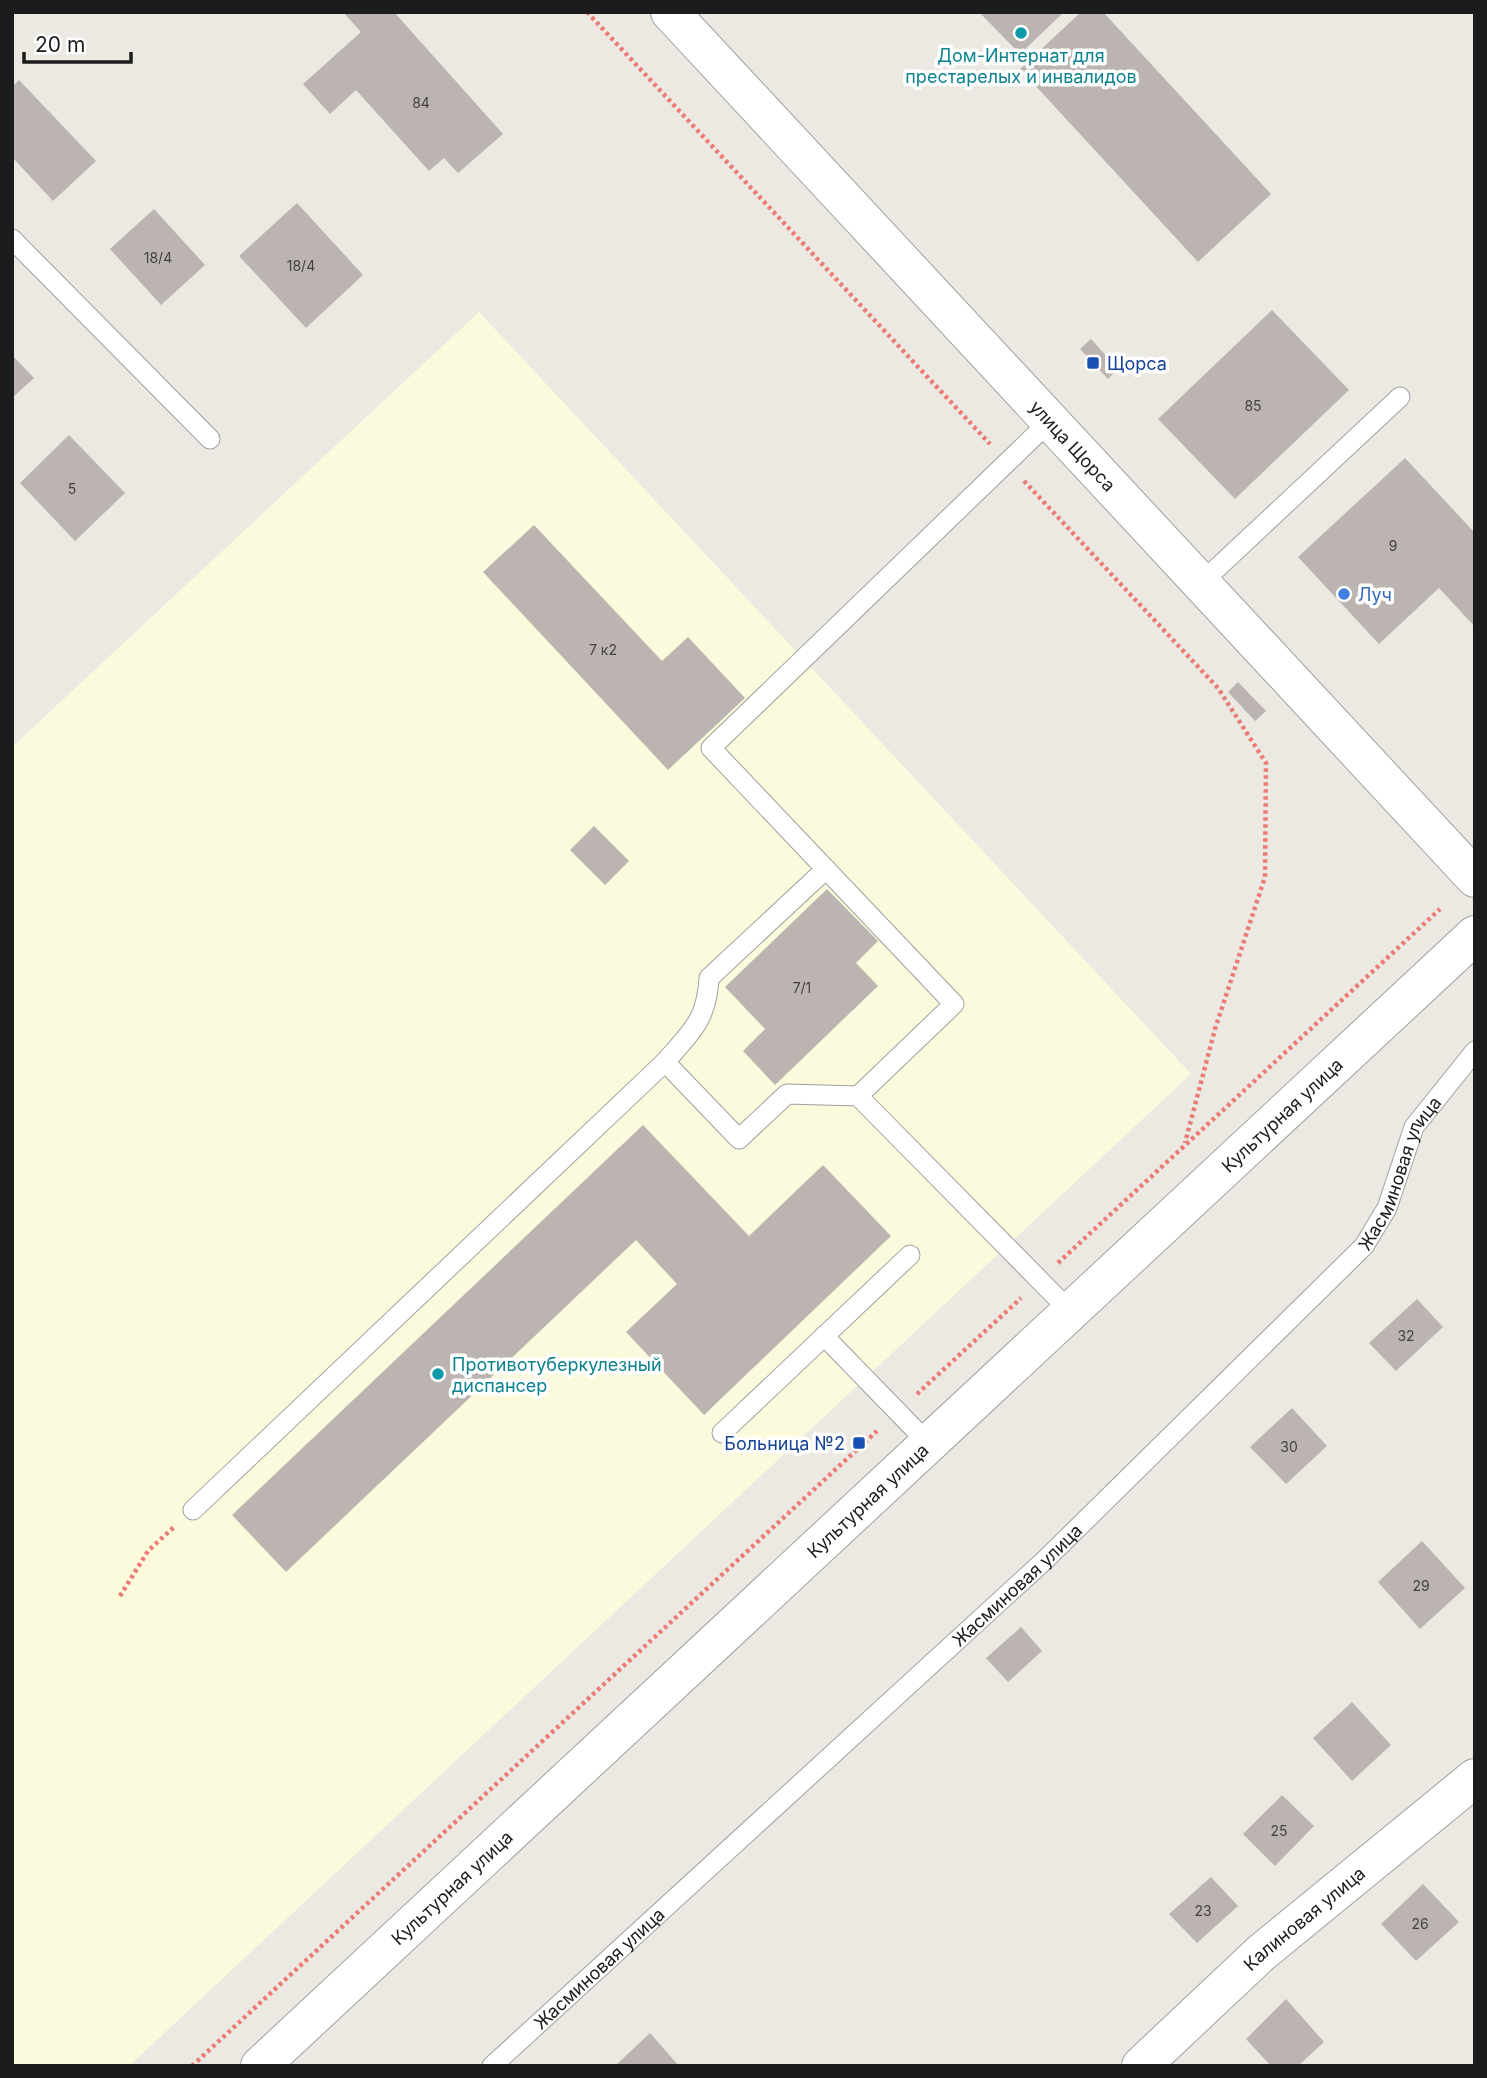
<svg xmlns="http://www.w3.org/2000/svg" width="1487" height="2078" viewBox="0 0 1487 2078" font-family="Inter,sans-serif">
<style>
.education{fill:#fbfadd}
.building{fill:#bcb4b0}
.lines{fill:none;stroke-linecap:round;stroke-linejoin:round}
.service-casing{stroke:#a0a0a0;stroke-width:21}
.minor-casing{stroke:#a0a0a0;stroke-width:40}
.tertiary-casing{stroke:#a0a0a0;stroke-width:40}
.path{stroke:#eb7b75;stroke-width:4.5;stroke-dasharray:3.5 3.5;stroke-linecap:butt}
.service{stroke:#fff;stroke-width:19}
.minor{stroke:#fff;stroke-width:38}
.tertiary{stroke:#fff;stroke-width:38}
.culture-dot{fill:#0f9aa8;stroke:#fff;stroke-width:2.5}
.transit-dot{fill:#1a4fb4;stroke:#fff;stroke-width:2.5}
.shop-dot{fill:#3f7fe0;stroke:#fff;stroke-width:2.5}
.labels{text-anchor:middle;dominant-baseline:central;stroke-width:7;stroke-linejoin:round;paint-order:stroke}
.number-label{font-size:14px;fill:#444241}
.culture-label{font-size:18px;fill:#0d838f;stroke:#fff}
.transit-label{font-size:18px;fill:#164399;stroke:#fff;text-anchor:start}
.street-label{font-size:18px;fill:#1c1c1c;stroke:#fff}
.shop-label{font-size:18px;fill:#366cbe;stroke:#fff;text-anchor:start}
</style>
<rect width="100%" height="100%" fill="#ece9e3"/>
<path class="education" d="M479 312 1191 1074 129 2066H12V747Z"/>
<path class="building" d="M343 12H394L503 134 458 173 444 158 429 171 356 90 330 114 303 84 361 32Z
M979 12H1064L1020 54Z
M1081 12H1103L1271 194 1198 262 1020 69Z
M19 80 96 161 53 201 12 157V87Z
M297 203 363 275 306 328 239 256Z
M154 209 205 265 161 305 110 249Z
M1272 310 1349 390 1235 499 1158 419Z
M1091 339 1118 369 1108 379 1080 349Z
M12 355 34 378 12 398Z
M69 435 125 493 75 541 20 483Z
M1405 458 1475 533V627L1439 588 1379 644 1298 557Z
M534 525 662 661 688 637 745 698 668 770 483 572Z
M1238 682 1266 711 1255 721 1228 692Z
M594 826 629 861 605 885 570 850Z
M827 889 878 941 856 963 878 986 775 1085 743 1051 765 1029 725 987Z
M643 1125 749 1236 823 1165 891 1236 704 1415 626 1332 677 1284 636 1240 286 1572 232 1515Z
M1417 1299 1443 1327 1396 1371 1369 1343Z
M1292 1408 1327 1446 1286 1484 1250 1447Z
M1422 1541 1465 1588 1420 1629 1378 1582Z
M1021 1627 1042 1651 1008 1682 986 1658Z
M1352 1702 1391 1745 1352 1781 1313 1738Z
M1282 1795 1314 1826 1275 1866 1243 1834Z
M1211 1877 1238 1906 1197 1943 1169 1914Z
M1423 1884 1459 1922 1416 1961 1381 1924Z
M1286 1999 1324 2042 1298 2066H1271L1246 2039Z
M650 2033 679 2066H615Z"/>
<g class="lines">
<defs>
<g id="service">
<path d="M12 239 210 439"/>
<path d="M1201 583 1400 397"/>
<path d="M665 1062C691 1032 707 1020 709 978L826 869"/>
<path d="M858 1096 954 1004 711 748 1050 421"/>
<path d="M824 1336 928 1443"/>
<path d="M722 1433 910 1255"/>
<path d="M193 1510 665 1062 739 1139 787 1094 858 1096 1070 1311"/>
<path id="s1" d="M492 2066 1046 1559 1364 1246 1387 1208 1414 1127 1475 1051"/>
</g>
<g id="minor">
<path id="s2" d="M1141 2066 1261 1953 1475 1778"/>
</g>
<g id="tertiary">
<path id="s3" d="M670 12 1475 878"/>
<path id="s4" d="M260 2066 1475 935"/>
</g>
</defs>
<use href="#service" class="service-casing"/>
<use href="#minor" class="minor-casing"/>
<use href="#tertiary" class="tertiary-casing"/>
<path class="path" d="M587 12 990 444
M1024 481 1218 688 1266 763 1265 877 1215 1029 1185 1143
M1058 1263 1440 909
M917 1394 1021 1298
M120 1596 148 1551 174 1527
M192 2066 877 1431"/>
<use href="#service" class="service"/>
<use href="#minor" class="minor"/>
<use href="#tertiary" class="tertiary"/>
</g>
<g class="culture-dot">
<circle cx="1021" cy="33" r="7"/>
<circle cx="438" cy="1374" r="7"/>
</g>
<g class="transit-dot">
<rect x="1086" y="356" width="14" height="14" rx="3.5"/>
<rect x="852" y="1436" width="14" height="14" rx="3.5"/>
</g>
<circle class="shop-dot" cx="1344" cy="594" r="7"/>
<g class="labels">
<g class="number-label">
<text x="421" y="102">84</text>
<text x="158" y="257">18/4</text>
<text x="301" y="265">18/4</text>
<text x="1253" y="405">85</text>
<text x="72" y="488">5</text>
<text x="1393" y="545">9</text>
<text x="603" y="649">7 к2</text>
<text x="802" y="987">7/1</text>
<text x="1406" y="1335">32</text>
<text x="1289" y="1446">30</text>
<text x="1421" y="1585">29</text>
<text x="1279" y="1830">25</text>
<text x="1203" y="1910">23</text>
<text x="1420" y="1923">26</text>
</g>
<g class="culture-label">
<text x="1021" y="55">Дом-Интернат для<tspan x="1021" dy="21">престарелых и инвалидов</tspan></text>
<text x="452" y="1364" text-anchor="start">Противотуберкулезный<tspan x="452" dy="21">диспансер</tspan></text>
</g>
<g class="transit-label">
<text x="1107" y="363">Щорса</text>
<text x="845" y="1443" text-anchor="end">Больница №2</text>
</g>
<g class="street-label">
<text stroke="none"><textPath href="#s3" startOffset="592">улица Щорса</textPath></text>
<text stroke="none"><textPath href="#s4" startOffset="1396">Культурная улица</textPath></text>
<text stroke="none"><textPath href="#s1" startOffset="1279">Жасминовая улица</textPath></text>
<text stroke="none"><textPath href="#s4" startOffset="830">Культурная улица</textPath></text>
<text stroke="none"><textPath href="#s1" startOffset="712">Жасминовая улица</textPath></text>
<text stroke="none"><textPath href="#s4" startOffset="262">Культурная улица</textPath></text>
<text stroke="none"><textPath href="#s2" startOffset="220">Калиновая улица</textPath></text>
<text stroke="none"><textPath href="#s1" startOffset="145">Жасминовая улица</textPath></text>
</g>
<g class="shop-label">
<text x="1358" y="594">Луч</text>
</g>
</g>
<rect width="1487" height="2078" fill="none" stroke="#1c1c1c" stroke-width="28"/>
<path d="M24 52v10h107v-10" fill="none" stroke="#1c1c1c" stroke-width="3.5"/>
<text x="35" y="52" font-size="21" fill="#1c1c1c" stroke="#ffffff" stroke-width="5" paint-order="stroke">20 m</text>
</svg>
